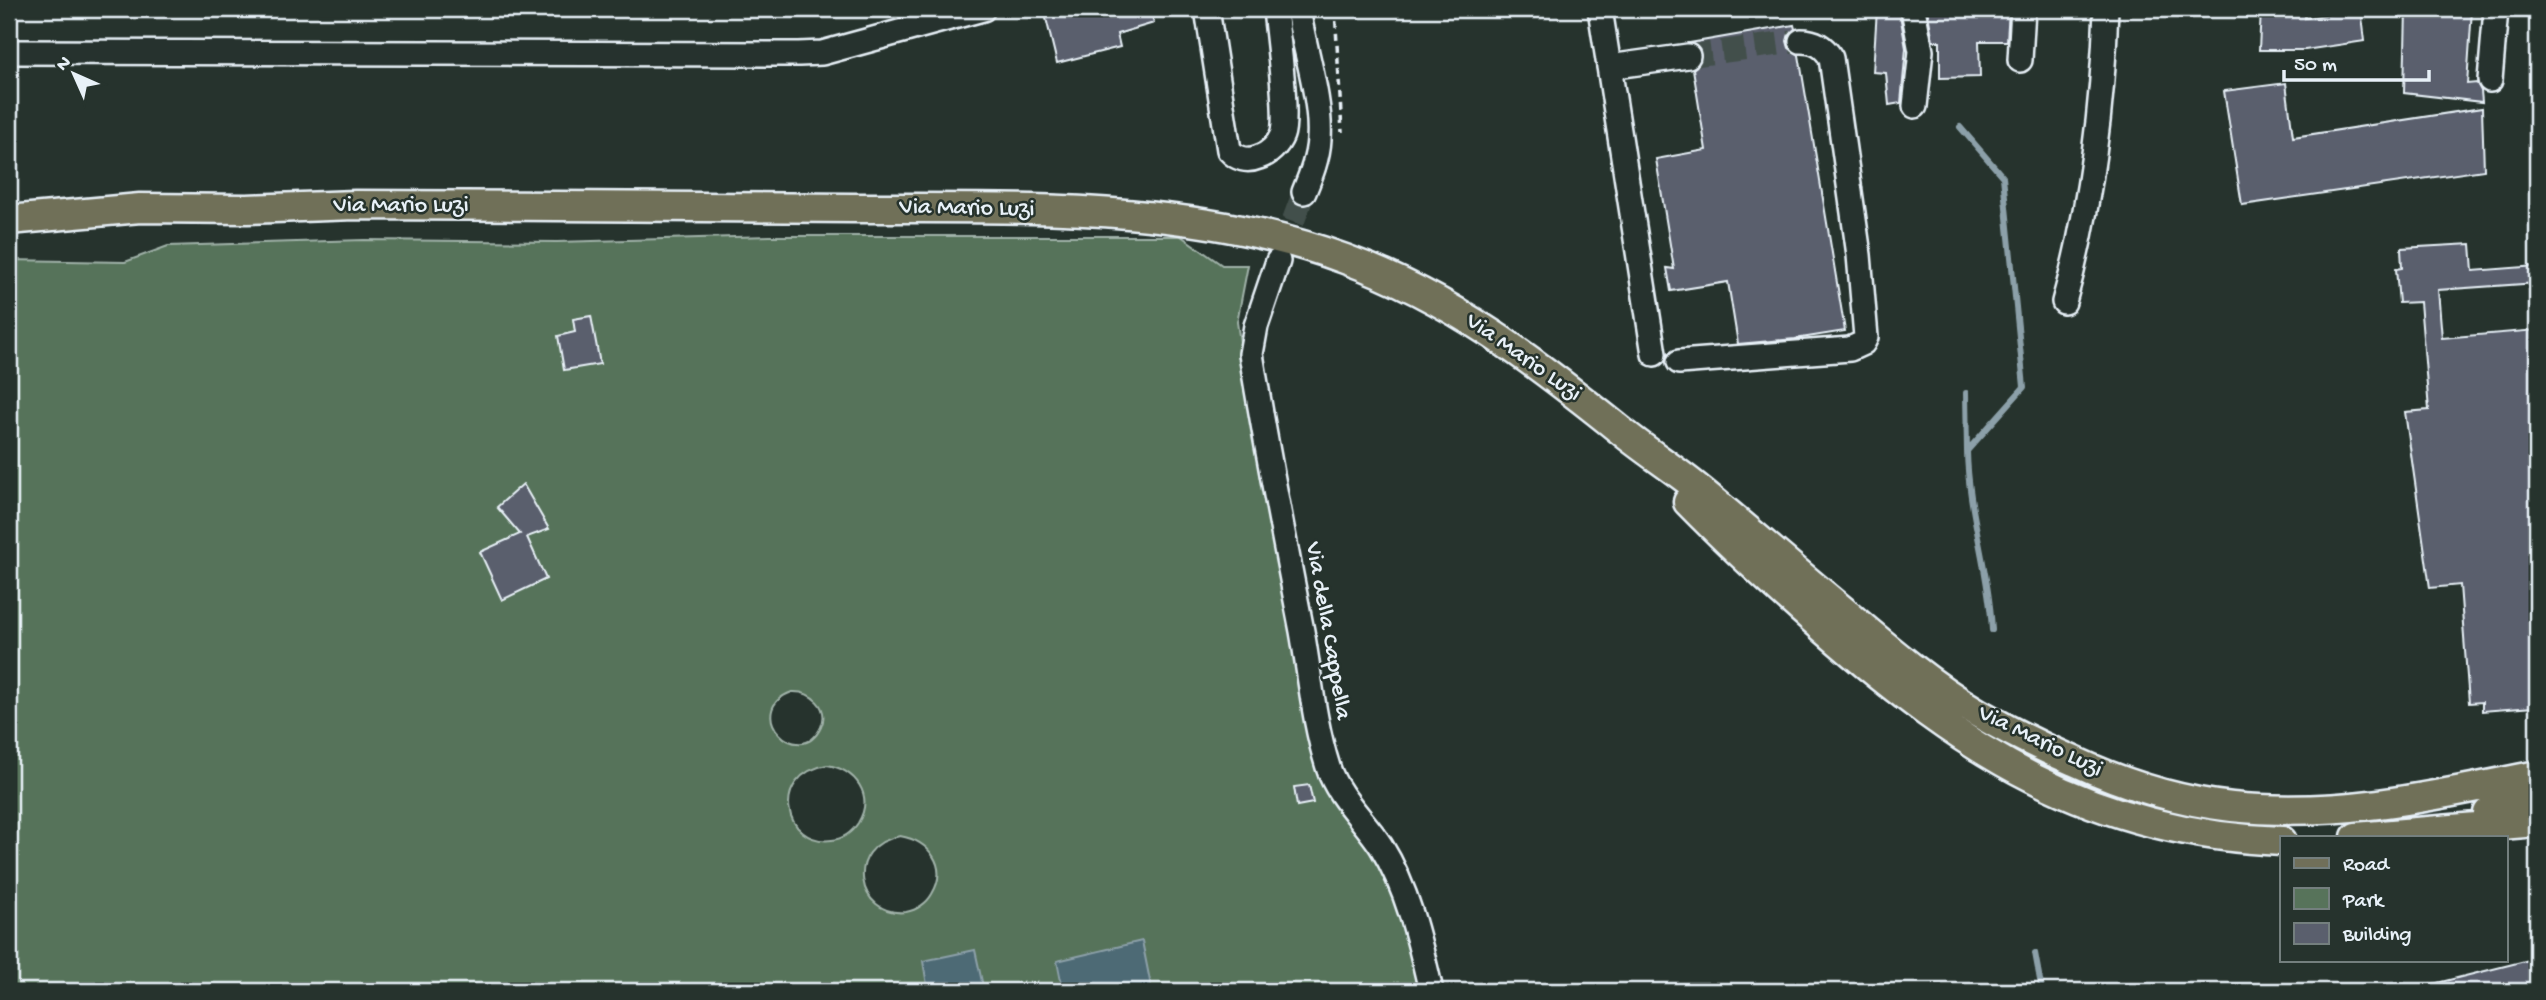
<svg xmlns="http://www.w3.org/2000/svg" width="2546" height="1000" viewBox="0 0 2546 1000" font-family="'Gochi Hand',sans-serif">
<style>
.green{fill:#57735a;stroke:#a0b2a9;stroke-width:2;fill-rule:evenodd}
.water{fill:#4e6a74;stroke:#8ca0a9;stroke-width:2}
.lines{fill:none;stroke-linecap:round;stroke-linejoin:round}
.stream{stroke:#8ca0a9;stroke-width:6}
.building{fill:#5a5f6d;stroke:#e8f1f8;stroke-width:2}
.minor-tunnel{stroke:#43504b;stroke-width:23;stroke-dasharray:23 11;stroke-linecap:butt}
.minor-casing{stroke:#e8f1f8;stroke-width:28}
.major-casing{stroke:#e8f1f8;stroke-width:33}
.path{stroke:#e8f1f8;stroke-width:3.5;stroke-dasharray:7 5;stroke-linecap:butt}
.minor{stroke:#26332d;stroke-width:23}
.major{stroke:#706f59;stroke-width:28}
.labels{text-anchor:middle;dominant-baseline:central;stroke-width:5;stroke-linejoin:round;paint-order:stroke}
.street-label{font-size:24px;fill:#e8f1f8;stroke:#26332d}
</style>
<rect width="100%" height="100%" fill="#26332d"/>
<filter id="ink" filterUnits="userSpaceOnUse"><feTurbulence type="fractalNoise" baseFrequency=".0143" numOctaves="2"/><feDisplacementMap in="SourceGraphic" scale="14" xChannelSelector="R" yChannelSelector="G"/><feConvolveMatrix kernelMatrix="1 2 1 2 8 2 1 2 1" color-interpolation-filters="sRGB"/></filter>
<g filter="url(#ink)">
<path class="green" d="M770 236H1181L1222 265H1248L1237 322 1260 478 1314 731 1399 900 1419 991H9V260L125 262 168 246 364 240 557 242ZM792 692C811 691 830 707 821 727 800 772 740 711 792 692ZM827 765C855 769 875 795 858 823 852 832 843 839 832 840 783 846 769 775 827 765ZM900 836C929 841 949 866 932 894 927 903 917 910 906 912 857 918 843 846 900 836Z"/>
<path class="water" d="M1142 941 1152 991H1063L1057 961Z
M975 950 984 991H928L923 961Z"/>
<g class="lines">
<path class="stream" d="M1960 127 2003 177 2024 387 1967 451C1968 512 1989 569 1992 630
M1966 393 1967 451
M2035 953 2042 991"/>
</g>
<path class="building" d="M1067 9H1150L1154 23 1117 34 1120 47 1057 63 1045 14Z
M1877 9H1899L1906 48 1901 103 1889 105 1886 73 1873 72Z
M1927 9H1946V11L2009 9 2007 41H1979L1980 77 1940 78V41H1933Z
M2261 9H2305V18L2340 13 2339 9H2361L2365 41 2305 50H2259Z
M2406 9H2472L2467 84 2477 83 2481 91 2482 102 2404 93Z
M1794 25 1795 29 1789 34 1787 41 1789 48 1799 55 1845 331 1795 339 1738 344 1728 282 1671 291 1667 268 1674 269 1656 159 1706 150 1693 69 1701 62 1702 53 1699 47 1690 43Z
M2286 83 2293 137 2482 108 2484 170 2242 205 2224 91Z
M2471 244 2473 271 2537 266V283L2438 290 2442 338 2537 330V698H2533V707L2482 711V702L2469 703 2460 585 2430 588 2405 412 2429 410 2420 302 2399 303 2396 269 2402 268 2401 248Z
M591 316 600 364 564 370 558 336 575 332 573 319Z
M523 484 549 529 527 537 546 579 502 600 480 552 520 534 497 507Z
M1309 785 1313 803 1297 806 1294 787Z
M2537 958V991H2426L2425 986Z"/>
<g class="lines">
<path class="minor-tunnel" d="M1688 56 1801 41
M1281 254 1304 192"/>
<defs>
<path id="minor" d="M1207 9 1229 150C1237 159 1247 162 1259 157 1269 154 1278 145 1282 135 1289 117 1277 33 1275 9
M1298 9C1304 48 1322 101 1319 139 1318 158 1311 175 1304 192
M1600 9 1654 354
M1913 9 1921 51 1915 106
M9 52 799 54 822 53 983 9
M2020 60 2023 9
M1609 67 1688 56
M2490 80 2496 9
M1278 261 1256 326 1251 354C1266 446 1284 539 1302 631 1310 676 1314 723 1328 767 1337 796 1364 820 1381 846 1408 889 1420 943 1431 991
M2064 302C2090 210 2103 104 2106 9
M1679 362 1850 349 1863 343 1866 337 1859 255 1831 58C1824 46 1815 41 1801 41"/>
<path id="major" d="M9 220 140 208 247 209 355 205C521 206 687 206 853 208 1017 209 1188 201 1345 259 1453 298 1537 363 1625 434 1650 454 1677 471 1701 491 1750 531 1797 573 1846 613 1888 649 1931 685 1978 713 2009 731 2041 747 2074 761 2124 784 2177 801 2232 807 2338 818 2435 796 2537 775
M1688 502C1731 546 1777 588 1824 629 1964 751 2090 834 2282 841
M2488 813 2537 800
M2356 837 2537 822"/>
</defs>
<use href="#minor" class="minor-casing"/>
<use href="#major" class="major-casing"/>
<path class="path" d="M1335 9 1342 132"/>
<use href="#minor" class="minor"/>
<use href="#major" class="major"/>
</g>
</g>
<g class="labels">
<g class="street-label">
<text x="401" y="206">Via Mario Luzi</text>
<text transform="translate(967 209) rotate(1)">Via Mario Luzi</text>
<text transform="translate(1523 358) rotate(35)">Via Mario Luzi</text>
<text transform="translate(1327 631) rotate(80)">Via della Cappella</text>
<text transform="translate(2040 742) rotate(26)">Via Mario Luzi</text>
</g>
</g>
<rect width="2546" height="1000" fill="none" stroke="#26332d" stroke-width="35"/>
<rect x="18" y="18" width="2511" height="965" fill="none" stroke="#e8f1f8" stroke-width="2.5" filter="url(#ink)"/>
<rect x="2280" y="836" width="228" height="126" fill="#26332d" stroke="#747f7e" stroke-width="2"/>
<rect x="2294" y="858" width="35" height="10" fill="#706f59" stroke="#747f7e" stroke-width="2"/>
<text x="2343" y="870" font-size="21" fill="#e8f1f8">Road</text>
<rect x="2294" y="888" width="35" height="21" fill="#57735a" stroke="#747f7e" stroke-width="2"/>
<text x="2343" y="906" font-size="21" fill="#e8f1f8">Park</text>
<rect x="2294" y="923" width="35" height="21" fill="#5a5f6d" stroke="#747f7e" stroke-width="2"/>
<text x="2343" y="940" font-size="21" fill="#e8f1f8">Building</text>
<g transform="translate(74 74) rotate(315)" stroke="#26332d" stroke-width="5" paint-order="stroke">
<path d="M0-5L12 26L0 18L-12 26Z" fill="#e8f1f8"/>
<text y="-10" font-size="19" font-weight="bold" text-anchor="middle" fill="#e8f1f8">N</text>
</g>
<path d="M2284 70v10h145v-10" fill="none" stroke="#e8f1f8" stroke-width="3.5"/>
<text x="2294" y="70" font-size="21" fill="#e8f1f8" stroke="#26332d" stroke-width="5" paint-order="stroke">50 m</text>
</svg>
